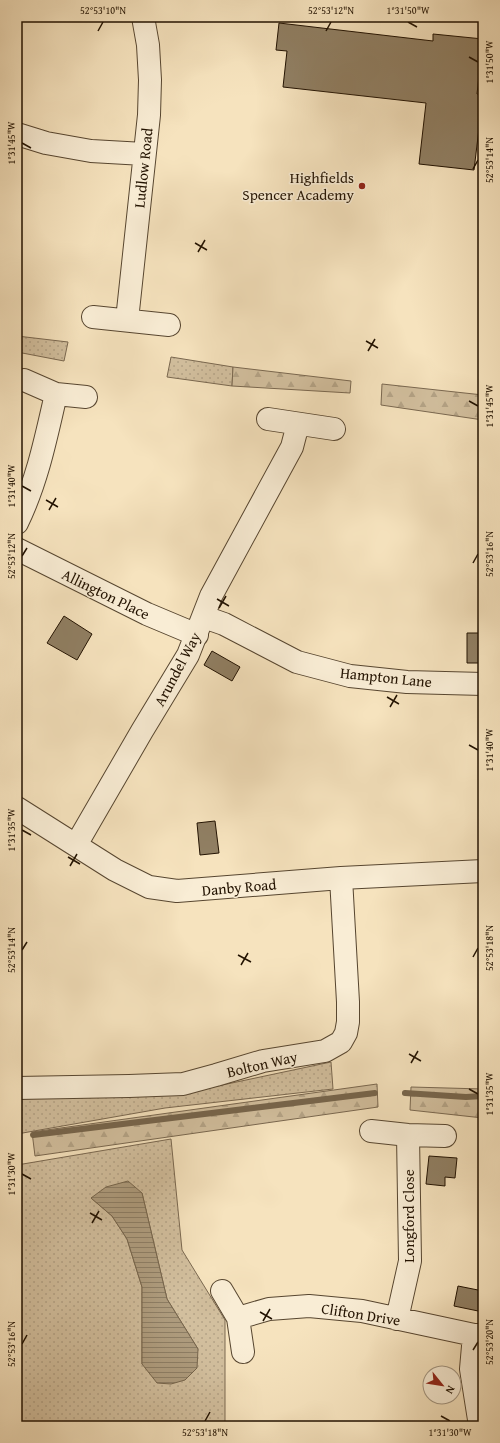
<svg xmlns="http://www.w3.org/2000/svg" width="500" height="1443" viewBox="0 0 500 1443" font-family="'Gentium Book Plus',serif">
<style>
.green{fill:url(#green-dots);stroke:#7a6850;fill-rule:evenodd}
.forest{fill:url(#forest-firs);stroke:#7a6850}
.water{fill:url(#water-rules);stroke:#76654c}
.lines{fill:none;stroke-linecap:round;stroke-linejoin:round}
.stream{stroke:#76654c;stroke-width:6}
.building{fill:#907f63;stroke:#221201}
.minor-casing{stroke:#574630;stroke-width:24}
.minor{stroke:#f9edd5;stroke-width:22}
.ticks{fill:none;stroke:#221201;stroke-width:1.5}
.poi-dot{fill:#8f2418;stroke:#f9edd5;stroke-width:1.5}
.labels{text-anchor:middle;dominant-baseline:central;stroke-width:3;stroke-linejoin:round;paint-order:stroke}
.street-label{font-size:15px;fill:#221201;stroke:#f9edd5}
.poi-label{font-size:15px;fill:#221201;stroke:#f9edd5;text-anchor:end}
.neatline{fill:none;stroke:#221201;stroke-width:1.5}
.ticks-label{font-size:10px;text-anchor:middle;fill:#221201}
</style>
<defs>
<pattern id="green-dots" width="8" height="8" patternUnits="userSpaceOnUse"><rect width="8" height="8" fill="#d2bf9e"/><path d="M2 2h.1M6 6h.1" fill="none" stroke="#b4a386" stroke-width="1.8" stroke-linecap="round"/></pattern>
<pattern id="forest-firs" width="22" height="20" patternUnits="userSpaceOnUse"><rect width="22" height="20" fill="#d2bf9e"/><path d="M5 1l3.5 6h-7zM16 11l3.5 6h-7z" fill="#b4a386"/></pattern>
<pattern id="water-rules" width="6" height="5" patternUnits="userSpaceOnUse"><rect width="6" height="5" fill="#ae9c7e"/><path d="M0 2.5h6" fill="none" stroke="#8d7e65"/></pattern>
</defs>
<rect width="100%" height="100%" fill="#f6e3be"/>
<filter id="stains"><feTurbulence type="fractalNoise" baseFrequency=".005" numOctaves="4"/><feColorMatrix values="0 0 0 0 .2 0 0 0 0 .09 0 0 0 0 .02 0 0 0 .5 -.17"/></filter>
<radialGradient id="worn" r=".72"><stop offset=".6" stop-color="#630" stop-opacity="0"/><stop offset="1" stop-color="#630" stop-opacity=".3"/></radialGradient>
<path class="green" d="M17 336 68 342 64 361 17 352Z
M171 357 233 367 232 386 167 377Z
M331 1062 333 1089 165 1108 17 1134V1099L180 1094Z
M171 1139 182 1250 225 1320V1426H17V1165ZM142 1193 167 1299 198 1349 142 1364V1287L127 1239 112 1216 91 1198Z"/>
<path class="forest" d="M233 367 351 381 350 393 232 386Z
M382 384 483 395V420L381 405Z
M377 1084 378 1107 35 1156 32 1132Z
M411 1087 483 1089V1118L410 1110Z"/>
<path class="water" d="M128 1181 142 1193 167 1299 198 1349 197 1368 185 1380 171 1384 157 1383 142 1364V1287L127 1239 112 1216 91 1198 106 1187Z"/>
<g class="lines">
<path class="stream" d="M405 1093 466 1097 483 1096
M33 1135 375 1093"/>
</g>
<path class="building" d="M279 23 433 41V34L483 39 477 94 483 95 474 170 419 164 426 103 283 87 287 51 276 50Z
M64 616 92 634 77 660 47 643Z
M467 633H483V663H467Z
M212 651 240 667 232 681 204 665Z
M215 821 219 853 200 855 197 823Z
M429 1156 457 1158 455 1178 445 1177V1186L426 1184Z
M458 1286 483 1291V1312L454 1306Z"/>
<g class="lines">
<defs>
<path id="minor" d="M17 134 46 143 91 151 144 154
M93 317 169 325
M127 320 149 115 150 80 148 45 143 17
M24 380 56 394 86 397
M268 419 334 429
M17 523C37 482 46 438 56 394
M17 549 147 614 197 635
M204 617 224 624 297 662 350 676 407 682 483 684
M17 808 115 870 149 887 177 891 341 878 483 871
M76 845 142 731 188 655 211 596 292 447 298 424
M17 1088 129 1086 183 1084 216 1075 263 1061 325 1051 341 1042 346 1033 348 1022V1002L341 878
M371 1131 408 1135 445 1136
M222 1291 238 1318 243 1352
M238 1318 269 1309 309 1306 362 1311 474 1335H483
M397 1319 410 1261 408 1135
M474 1335 471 1369 480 1426"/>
</defs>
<use href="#minor" class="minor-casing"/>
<use href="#minor" class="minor"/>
</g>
<path class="ticks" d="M408 22 417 27M98 31 103 22M326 31 331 22M469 57 478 62M22 143 31 148M473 169 478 160M195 243 207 250M198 252 205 240M366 341 378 348M368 351 375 339M469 401 478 406M22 486 31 491M46 500 58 507M49 510 56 498M22 556 27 548M473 563 478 554M217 599 229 606M219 608 226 596M387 697 399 704M390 707 397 695M469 745 478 750M22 830 31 835M68 857 80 864M70 866 77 854M22 950 27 942M238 955 251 962M473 957 478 948M241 965 248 953M409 1054 421 1061M411 1063 418 1051M469 1089 478 1094M22 1174 31 1179M90 1213 102 1220M92 1223 99 1211M260 1312 272 1319M263 1321 270 1309M22 1344 27 1335M473 1350 478 1342M441 1416 450 1421M205 1421 210 1412"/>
<circle class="poi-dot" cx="362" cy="186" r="4"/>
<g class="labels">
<g class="street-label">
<text transform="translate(143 168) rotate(-84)">Ludlow Road</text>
<text transform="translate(106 594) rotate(26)">Allington Place</text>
<text transform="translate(177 669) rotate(-62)">Arundel Way</text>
<text transform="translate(386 677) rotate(6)">Hampton Lane</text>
<text transform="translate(239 887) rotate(-5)">Danby Road</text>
<text transform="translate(262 1064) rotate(-13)">Bolton Way</text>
<text transform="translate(408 1216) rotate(-90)">Longford Close</text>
<text transform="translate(361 1314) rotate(9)">Clifton Drive</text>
</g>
<g class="poi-label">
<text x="354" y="177">Highfields<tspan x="354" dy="17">Spencer Academy</tspan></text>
</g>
</g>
<rect width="500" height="1443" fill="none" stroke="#f6e3be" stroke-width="44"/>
<g transform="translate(442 1385) rotate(120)"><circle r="19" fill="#f9edd5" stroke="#a39580"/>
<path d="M0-3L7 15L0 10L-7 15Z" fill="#8f2418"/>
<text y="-6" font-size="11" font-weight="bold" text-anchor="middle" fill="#221201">N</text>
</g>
<rect x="22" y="22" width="456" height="1399" class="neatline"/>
<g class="ticks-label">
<text x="103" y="14">52°53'10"N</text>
<text x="331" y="14">52°53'12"N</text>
<text x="408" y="14">1°31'50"W</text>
<text transform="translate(489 62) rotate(-90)" y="4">1°31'50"W</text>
<text transform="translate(11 143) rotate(-90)" y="4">1°31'45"W</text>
<text transform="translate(489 160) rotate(-90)" y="4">52°53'14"N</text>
<text transform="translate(489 406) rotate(-90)" y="4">1°31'45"W</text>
<text transform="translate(11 486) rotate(-90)" y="4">1°31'40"W</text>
<text transform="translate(489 554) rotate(-90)" y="4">52°53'16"N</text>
<text transform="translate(11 556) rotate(-90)" y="4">52°53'12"N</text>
<text transform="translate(489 750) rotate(-90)" y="4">1°31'40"W</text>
<text transform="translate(11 830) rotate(-90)" y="4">1°31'35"W</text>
<text transform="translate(489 948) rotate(-90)" y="4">52°53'18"N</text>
<text transform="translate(11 950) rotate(-90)" y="4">52°53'14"N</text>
<text transform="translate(489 1094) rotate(-90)" y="4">1°31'35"W</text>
<text transform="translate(11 1174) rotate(-90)" y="4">1°31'30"W</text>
<text transform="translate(489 1342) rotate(-90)" y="4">52°53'20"N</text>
<text transform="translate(11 1344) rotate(-90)" y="4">52°53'16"N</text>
<text x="205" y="1436">52°53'18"N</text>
<text x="450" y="1436">1°31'30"W</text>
</g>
<rect width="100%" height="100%" filter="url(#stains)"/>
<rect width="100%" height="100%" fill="url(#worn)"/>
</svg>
